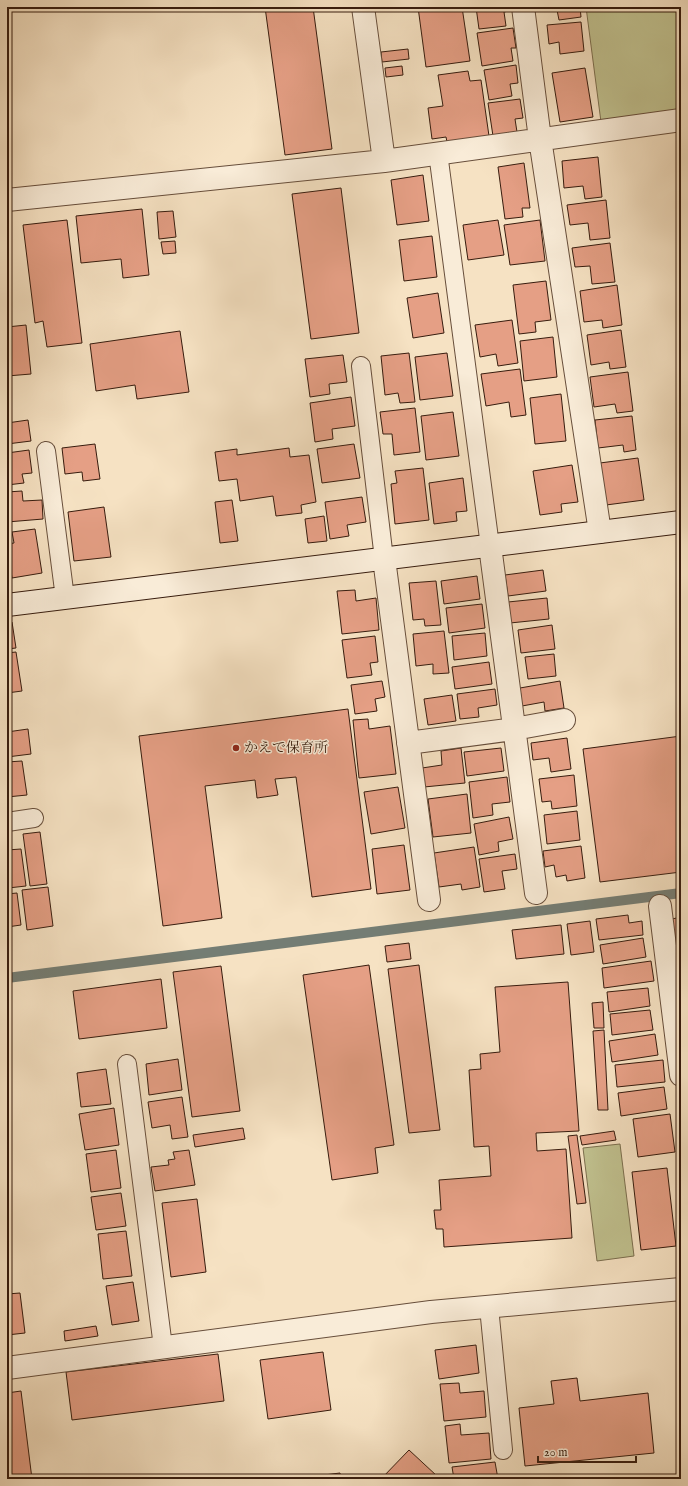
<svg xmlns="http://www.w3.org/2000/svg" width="688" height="1486" viewBox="0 0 688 1486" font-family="'IM FELL English','Noto Serif JP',serif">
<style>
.green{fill:#c1c290;stroke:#7c6f4f}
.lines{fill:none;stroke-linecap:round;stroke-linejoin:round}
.stream{stroke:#747d74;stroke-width:10}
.building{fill:#e59f85;stroke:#371c0e}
.lane-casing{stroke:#674e3b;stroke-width:20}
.street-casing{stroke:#674e3b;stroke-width:24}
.secondary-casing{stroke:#371c0e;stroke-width:24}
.lane{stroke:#f9ecd8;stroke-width:18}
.street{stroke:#f9ecd8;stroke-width:22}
.secondary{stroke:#f9ecd8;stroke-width:22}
.poi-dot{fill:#8f2418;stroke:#f9ecd8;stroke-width:1.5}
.labels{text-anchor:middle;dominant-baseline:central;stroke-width:3;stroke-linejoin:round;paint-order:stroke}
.poi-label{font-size:14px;fill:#371c0e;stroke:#f9ecd8;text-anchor:start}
</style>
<rect width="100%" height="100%" fill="#f6e2c3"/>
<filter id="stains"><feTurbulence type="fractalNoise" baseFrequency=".005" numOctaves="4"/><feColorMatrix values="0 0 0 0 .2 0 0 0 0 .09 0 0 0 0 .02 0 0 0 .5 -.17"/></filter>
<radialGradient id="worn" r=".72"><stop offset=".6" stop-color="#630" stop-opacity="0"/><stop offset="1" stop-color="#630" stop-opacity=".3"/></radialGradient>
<path class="green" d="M586 7H678L681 30V110L601 122Z
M620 1144 634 1256 597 1261 583 1148Z"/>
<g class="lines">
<path class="stream" d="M7 978 681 893"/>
</g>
<path class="building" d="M265 7H313L332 149 285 155Z
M418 7H462L470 61 426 67Z
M476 7H508L509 11 504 12 506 26 479 29Z
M545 7H580L581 17 559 20 557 10 546 11Z
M581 22 584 51 560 54 559 42 549 44 547 25Z
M513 28 516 48H511L513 61 482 66 477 33Z
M408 49 409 59 382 62 381 52Z
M516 65 518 83 510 84 512 96 489 100 484 70Z
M402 66 403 75 386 77 385 68Z
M585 68 593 117 560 122 552 73Z
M468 71 470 81 481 80 489 136 447 142 446 137 432 139 428 108 443 106 438 75Z
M520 99 523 118 515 119 517 132 493 136 488 103Z
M598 157 602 197 585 199 583 186 564 188 562 161Z
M524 163 530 208H522L523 217 505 219 498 167Z
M423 175 429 221 397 225 391 180Z
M341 188 359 333 311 339 292 194Z
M606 200 610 238 590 240 588 223 570 225 567 205Z
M142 209 149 275 123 278 121 259 81 263 76 216Z
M173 211 176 237 159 239 157 212Z
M67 220 82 343 47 347 43 321 35 323 23 225Z
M498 220 504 255 468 260 463 225Z
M540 220 545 261 510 265 504 225Z
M432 236 437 277 404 281 399 240Z
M175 241 176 253 163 254 161 242Z
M610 243 615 282 592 284 590 266 575 267 572 248Z
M546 281 551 320 535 322 536 332 519 334 513 285Z
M617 285 622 325 603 328 602 320 584 322 580 291Z
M438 293 444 333 413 338 407 298Z
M512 320 518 363 498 366 496 354 480 357 475 325Z
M26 325 31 374 7 376V327Z
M621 330 626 367 610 369 609 362 591 365 587 335Z
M180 331 189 392 137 399 135 385 96 391 90 344Z
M553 337 557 377 524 381 520 341Z
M409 353 415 402 400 403 398 393 385 395 381 356Z
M447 353 453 396 420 400 415 357Z
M343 355 347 382 329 384 330 394 310 397 305 359Z
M520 369 526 415 511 417 509 402 486 406 481 374Z
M628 372 633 411 617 413 615 404 594 407 590 377Z
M561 394 566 441 535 444 530 398Z
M351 397 355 426 332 429 333 439 315 442 310 403Z
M415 408 420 452 394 455 392 434H383L380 412Z
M453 412 459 456 426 460 421 416Z
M632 416 636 450 624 452 623 445 598 448 595 420Z
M28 420 31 441 7 444V423Z
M95 444 100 479 83 481 82 472 65 474 62 448Z
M354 444 360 478 322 483 317 449Z
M289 448 290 457 309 455 316 502 301 505 302 513 276 516 273 496 240 501 237 479 219 481 215 452 237 449V455Z
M29 450 32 473 22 474 24 483 7 485V453Z
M638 458 644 500 606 505 600 463Z
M572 465 578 502 561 504 562 512 540 515 533 471Z
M423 468 429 520 395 524 391 484 397 483 395 471Z
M463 478 467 511 456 512 457 521 434 524 429 483Z
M22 491 23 501 42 500 43 519 7 522V492Z
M362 497 366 522 347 525 349 536 330 539 325 502Z
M232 500 238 541 220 543 215 502Z
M104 507 111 557 74 561 68 512Z
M324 516 327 541 308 543 305 519Z
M35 529 42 573 12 578 7 544 14 543 12 532Z
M543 570 546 591 508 596 505 575Z
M477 576 480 599 444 604 441 581Z
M436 581 441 625 425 626 424 619 413 620 409 583Z
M355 590 356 601 376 598 379 630 342 634 337 591Z
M547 598 549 619 510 623 508 602Z
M482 604 485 628 449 633 446 608Z
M12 622 16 648 7 649V623Z
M552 625 555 649 521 653 518 630Z
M444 631 449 673 433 674V664L416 666 413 634Z
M485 633 487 656 454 660 452 636Z
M375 636 378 662 370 663 372 675 347 678 342 640Z
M16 652 22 691 7 693V653Z
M554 654 556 676 528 679 525 657Z
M489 662 492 684 455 689 452 667Z
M382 681 385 697 375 699 377 711 355 714 351 685Z
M560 681 564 708 545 711 544 702 522 706 520 688Z
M495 689 497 705 478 708 479 717 460 719 457 694Z
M452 695 456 721 428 725 424 699Z
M348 709 371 889 312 897 296 777 275 779 278 795 257 798 255 780 205 786 222 918 163 926 139 736Z
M368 719 369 729 390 726 396 774 359 778 353 720Z
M28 729 31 754 7 757V732Z
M681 736V872L600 882 583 749Z
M567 738 571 769 551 772 549 758 533 760 531 743Z
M461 748 465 783 424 787 422 768 442 765 441 751Z
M501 748 504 771 467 776 464 752Z
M22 761 27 795 7 797V762Z
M574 775 577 806 552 809 551 801 542 802 539 779Z
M507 777 510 802 492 804 493 815 473 818 469 782Z
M398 787 405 828 371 834 364 792Z
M467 794 471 833 433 837 428 799Z
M577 811 580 840 547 844 544 815Z
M509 817 513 839 498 842 499 851 479 855 474 824Z
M40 832 47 884 30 886 23 834Z
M404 845 410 890 377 894 372 849Z
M581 846 585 878 567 881 566 875 556 877 554 865 545 867 543 851Z
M474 847 480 887 462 890 461 884 439 887 434 853Z
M21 849 26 886 8 888 7 850Z
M515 854 517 869 502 871 505 889 484 892 479 859Z
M48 887 53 926 27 930 22 890Z
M17 893 21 925 7 927V894Z
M628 915 629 923 642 921 643 935 599 940 596 919Z
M681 917V947L675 948 672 919Z
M590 921 594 952 571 955 567 924Z
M561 925 564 954 516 959 512 930Z
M643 938 646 957 603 964 600 945Z
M409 943 411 959 387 962 385 946Z
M675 952H681V983L679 984Z
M651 961 654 981 604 988 602 968Z
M369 965 394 1145 375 1148 378 1173 332 1180 303 975Z
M419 965 440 1130 409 1133 388 969Z
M221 966 240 1111 192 1117 173 972Z
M161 979 167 1028 79 1039 73 991Z
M568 982 579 1131 536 1133 537 1151 566 1149 572 1238 444 1247 443 1229H436L434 1210H441L439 1180 491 1176 489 1146 474 1147 469 1070 481 1069 480 1054 500 1052 495 987Z
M648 988 650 1006 609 1012 607 992Z
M603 1002 604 1028H594L592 1003Z
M650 1010 653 1030 612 1035 610 1014Z
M604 1030 608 1110H598L593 1031Z
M655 1034 658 1055 612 1062 609 1041Z
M178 1059 182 1090 149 1095 146 1064Z
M663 1060 665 1082 617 1087 615 1065Z
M106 1069 111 1104 81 1107 77 1073Z
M664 1087 667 1109 621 1116 618 1093Z
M182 1097 188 1137 172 1139 170 1125 152 1128 148 1102Z
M114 1108 119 1145 85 1150 79 1114Z
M670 1114 675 1152 638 1157 633 1119Z
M243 1128 245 1139 195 1147 193 1135Z
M614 1131 616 1140 582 1145 580 1136Z
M577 1135 586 1203 577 1204 568 1136Z
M116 1150 121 1188 91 1192 86 1154Z
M189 1150 195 1185 155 1191 151 1167 169 1165 168 1160 175 1159 173 1152Z
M667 1168 676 1246 641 1250 632 1172Z
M121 1193 126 1226 96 1230 91 1197Z
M197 1199 206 1272 171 1277 162 1203Z
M126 1231 132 1276 103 1279 98 1234Z
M133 1282 139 1321 112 1325 106 1286Z
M20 1293 25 1333 7 1335V1294Z
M96 1326 98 1336 65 1341 64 1331Z
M476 1345 479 1373 439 1379 435 1350Z
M323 1352 331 1410 268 1419 260 1360Z
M218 1354 224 1401 72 1420 66 1372Z
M577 1378 580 1401 648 1393 654 1453 525 1466 519 1408 554 1404 551 1381Z
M459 1383 460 1393 484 1391 486 1417 444 1421 440 1384Z
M21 1391 32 1479H7V1393Z
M460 1424 461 1435 489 1433 491 1459 449 1463 445 1426Z
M409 1450 437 1476 434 1479H381Z
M495 1462 498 1479H454L452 1467Z
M340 1473 341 1479H292Z"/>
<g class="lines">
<defs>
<path id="lane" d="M438 153 490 546
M361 366 384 559
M46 451 65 598
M7 822 34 818
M127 1064 163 1347
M489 1307 503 1450"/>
<path id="street" d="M363 7 384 161
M523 7 540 139 600 532
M7 200 384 161 681 120
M490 546 536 893
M384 559 429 900
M408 743 514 729 564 720
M660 906 681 1075
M7 1368 431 1312 681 1289"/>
<path id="secondary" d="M7 605 681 522"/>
</defs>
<use href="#lane" class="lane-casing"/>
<use href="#street" class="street-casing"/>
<use href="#secondary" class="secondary-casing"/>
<use href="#lane" class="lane"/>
<use href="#street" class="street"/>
<use href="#secondary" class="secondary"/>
</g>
<circle class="poi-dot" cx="236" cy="748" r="4"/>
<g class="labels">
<g class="poi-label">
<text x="244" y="748">かえで保育所</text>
</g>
</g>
<rect width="688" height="1486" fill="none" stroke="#f6e2c3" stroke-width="24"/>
<rect x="8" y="8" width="672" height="1470" fill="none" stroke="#371c0e" stroke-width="2"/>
<rect x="12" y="12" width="664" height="1462" fill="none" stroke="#371c0e"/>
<path d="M538 1456v6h98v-6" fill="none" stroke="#371c0e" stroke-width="2"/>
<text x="544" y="1456" font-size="12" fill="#371c0e" stroke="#f9ecd8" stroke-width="3" paint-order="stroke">20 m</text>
<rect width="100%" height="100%" filter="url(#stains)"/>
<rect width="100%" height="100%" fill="url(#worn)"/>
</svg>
